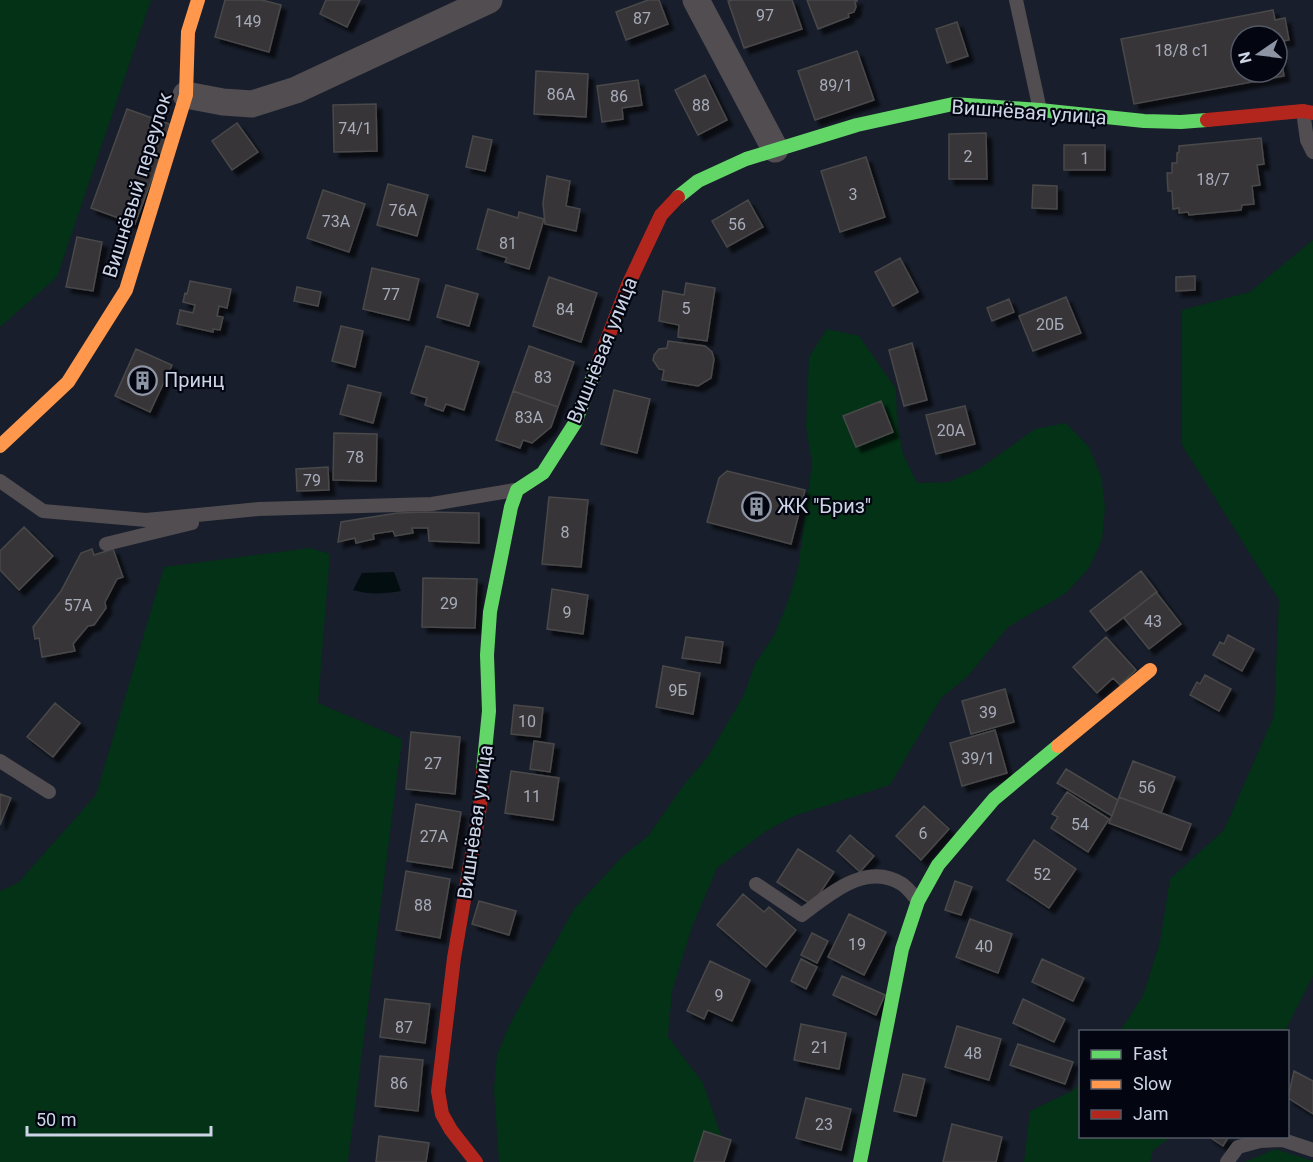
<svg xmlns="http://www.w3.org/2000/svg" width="1313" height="1162" viewBox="0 0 1313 1162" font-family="Roboto,sans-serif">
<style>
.green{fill:#033216}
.water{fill:#030e11}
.building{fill:#373639;stroke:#494849;stroke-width:1.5;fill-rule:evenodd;filter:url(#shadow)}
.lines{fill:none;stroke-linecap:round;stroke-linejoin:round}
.lane{stroke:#514d50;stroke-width:14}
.street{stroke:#514d50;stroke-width:27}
.fast{stroke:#63d668;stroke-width:14}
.slow{stroke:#ff974d;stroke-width:14}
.jam{stroke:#b3261e;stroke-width:14}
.labels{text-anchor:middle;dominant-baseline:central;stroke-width:4.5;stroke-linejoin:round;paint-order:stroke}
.number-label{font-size:16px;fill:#a7acba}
.street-label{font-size:20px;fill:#ccd4e5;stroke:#030610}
.poi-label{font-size:20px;fill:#ccd4e5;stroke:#030610;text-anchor:start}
</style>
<defs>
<filter id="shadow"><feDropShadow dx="5.5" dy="5.5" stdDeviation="1.5" flood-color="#0009"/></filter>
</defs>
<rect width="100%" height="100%" fill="#181e2b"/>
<path class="green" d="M0 0H151L57 277 0 327Z
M1313 240V976L1285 1031H1120L1143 996 1160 942 1170 879 1224 830 1274 716 1279 600 1182 445V310L1250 292Z
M827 329 859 336 896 389 897 422 903 454 917 483 949 482 979 469 1035 429 1066 423 1089 447 1101 477 1105 507 1102 540 1089 568 1066 593 1008 627 967 677 941 698 890 785 794 816 766 831 717 868 692 927 672 991 668 1037 703 1083 721 1135 712 1162H499L494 1089 497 1055 510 1024 574 909 622 857 648 836 686 782 707 758 744 695 755 664 775 634 788 601 798 569 812 463 806 427 809 357Z
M310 548 330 554 318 703 402 739 348 1162H0V891L18 883 96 795 164 567Z
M1080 1083V1136L1171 1137 1153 1150 1150 1162H1024L1030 1111 1072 1091Z
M1275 1149 1313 1161V1162H1245Z"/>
<path class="water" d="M394 572 401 591C384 594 370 595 353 590L362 573Z"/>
<path class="building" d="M225 0H262L281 5 269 52 215 37Z
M326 0H360L347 27 320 14Z
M648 0H659L668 24 626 40 616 12Z
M733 0H792L802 29 744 48 728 1Z
M807 0H857V1L855 2 856 7 854 12 848 14 849 17 818 29Z
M1273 10 1275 20 1285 18 1289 40 1278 42 1284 76 1134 104 1121 39ZM1241 36H1277V72H1241Z
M957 22 968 56 947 63 936 29Z
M857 51 874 100 815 120 798 71Z
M536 71 588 74 586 117 534 114Z
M705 75 727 120 698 135 675 90Z
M638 80 642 105 622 108 623 119 602 122 597 86Z
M376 104 377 151 334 152 333 105Z
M127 109 172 125 135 224 91 208Z
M237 123 258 152 232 170 212 141Z
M986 133 987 179H949V134Z
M473 136 492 140 485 171 466 167Z
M1261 138 1264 164 1257 165 1260 185 1252 186 1254 204 1242 205 1241 210 1189 215 1188 212 1179 213V208L1173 209 1172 191H1168L1167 173H1172V163H1177V153L1179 152V146Z
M1064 145H1105V170H1064Z
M866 157 885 217 840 232 821 171Z
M547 176 570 181 566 206 580 209 576 231 545 224 543 203Z
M388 184 428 195 417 236 377 225Z
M1033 185 1057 186V209L1032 208Z
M323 190 365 204 349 252 307 238Z
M748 200 763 227 727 247 712 221Z
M488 209 518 218 519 212 544 219 529 269 505 262 507 258 477 249Z
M77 237 102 242 93 291 66 287Z
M900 258 918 292 893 306 875 272Z
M372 268 419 279 409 320 363 309Z
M1195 276V290L1176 291V277Z
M549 277 597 293 581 342 533 326Z
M190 281 231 289 227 308 219 306 217 316 223 317 220 330 213 329V332L177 324 180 310 193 313 195 305 183 302 185 293 187 294Z
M686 283 715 288 707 341 678 337 679 325 659 321 663 291 684 295Z
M446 285 478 294 469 326 437 317Z
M297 287 321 292 318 306 294 301Z
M1066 297 1081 333 1033 351 1019 316Z
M1009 299 1014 312 992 321 987 308Z
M341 326 363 331 355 367 332 361Z
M668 341 705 346 712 352 714 359 711 378 698 386 662 380 664 370 659 369 653 360 654 355 659 349 667 348Z
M912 343 927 400 904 406 889 350Z
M426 346 479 362 464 410 446 404 443 411 425 405 427 398 411 393Z
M529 346 574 362 558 407 513 391Z
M136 349 172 365 150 412 115 396Z
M348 385 381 393 373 423 340 414Z
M614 390 650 399 637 453 601 444Z
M513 391 558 407 551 427 532 443 523 440 520 448 496 440Z
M881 401 893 432 856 447 843 416Z
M965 406 975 444 936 454 926 415Z
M334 433 377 434 376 481 333 480Z
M328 467 329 490 297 491 296 469Z
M727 471 805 490 791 544 707 522 719 478Z
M549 497 588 500 581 567 542 564Z
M425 512 479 513V543L429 541 428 528H412L413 533 395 536 393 531 373 534 374 539 356 543 355 538 338 542 341 522 397 513Z
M24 527 53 556 19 590 0 570V551Z
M92 549 94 555 113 549 123 577 117 579 105 602 106 608 94 625 88 626 73 644 75 651 42 657 39 638 35 639 33 627 61 591 81 553Z
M1141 571 1157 592 1106 631 1090 611Z
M423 578 477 579 475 628 422 627Z
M552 589 588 595 583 634 547 629Z
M1156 592 1181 624 1149 649 1124 618Z
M1228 635 1254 649 1242 671 1213 655 1220 642 1224 644Z
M686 637 723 642 720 663 682 658Z
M1106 637 1136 670 1120 685 1113 678 1097 693 1073 667Z
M663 666 700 673 693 714 656 707Z
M1205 675 1231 689 1219 711 1190 695 1197 682 1200 684Z
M1005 689 1014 722 971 734 962 701Z
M55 703 80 723 53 757 27 737Z
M514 705 543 708 540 737 511 734Z
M995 730 1007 773 962 786 950 743Z
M411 732 460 737 455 794 406 789Z
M534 741 554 744 550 772 530 769Z
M1133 761 1175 777 1161 813 1119 797Z
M1066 769 1118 800 1112 816 1057 783Z
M511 771 559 778 553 820 505 813Z
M1067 792 1109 819 1088 852 1051 828 1058 817 1052 814Z
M0 794 11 798 0 825Z
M1119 797 1191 824 1181 850 1109 823Z
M416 804 461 812 452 868 407 861Z
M924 806 949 829 921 860 896 836Z
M850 835 874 856 860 872 837 851Z
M1034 840 1076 869 1049 908 1007 880Z
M798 849 834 872 812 905 777 882Z
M406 871 450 879 440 938 396 930Z
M955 881 972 887 961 915 945 910Z
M743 894 764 912 769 907 796 930 766 967 717 925Z
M479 901 516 911 509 935 472 924Z
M849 914 886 932 864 975 828 957Z
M970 919 1012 934 998 973 956 957Z
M812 933 828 941 817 963 801 955Z
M801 959 817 967 806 989 791 981Z
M1042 959 1084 978 1073 1001 1032 982Z
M710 961 750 980 732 1021 708 1010 704 1019 687 1011Z
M842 976 885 995 876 1015 833 995Z
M385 999 430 1004 425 1043 380 1037Z
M1023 999 1065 1019 1054 1042 1013 1023Z
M801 1024 846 1033 839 1069 794 1060Z
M957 1026 1001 1039 989 1080 945 1067Z
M1018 1044 1073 1062 1065 1084 1010 1065Z
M380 1056 423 1060 418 1111 375 1106Z
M1294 1071 1313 1081V1114L1288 1098Z
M903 1074 925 1079 916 1116 894 1111Z
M806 1098 851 1109 841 1150 796 1138Z
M952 1124 1002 1137 996 1162H943Z
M704 1131 731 1140 724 1162H694Z
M379 1136 429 1143 426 1162H376Z
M1208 1136H1229L1223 1146Z"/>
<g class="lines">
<path class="lane" d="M1016 0 1040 110
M1303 111 1307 140 1313 152
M0 481 43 511 146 520 259 509 432 504 515 490
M106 544 192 523
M0 761 49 792
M756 884 802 915C829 895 866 861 902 884 908 888 913 895 918 901
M1227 1162 1238 1147 1260 1141 1283 1140 1313 1150"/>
<path class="street" d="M696 0 775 149
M186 95 223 102 252 104 296 90 489 0"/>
<path class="fast" d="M678 197 698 181 746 159 857 125 953 104 1040 110 1144 121 1181 122 1207 120
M483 771 489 711 487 655 490 612 511 507 517 490 543 473 575 423 598 363
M860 1162 902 949 918 901 938 865 994 799 1058 746"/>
<path class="slow" d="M0 446 68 382 126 290 186 95 188 32 198 0
M1058 746 1150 670"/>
<path class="jam" d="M1207 120 1303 111 1313 113
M598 363 628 285 661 215 678 197
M476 1162 451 1130 442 1114 438 1091 454 958 480 807 483 771"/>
</g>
<defs>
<symbol id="building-ring" viewBox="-11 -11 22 22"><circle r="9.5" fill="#030610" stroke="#8d94a4" stroke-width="1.5"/><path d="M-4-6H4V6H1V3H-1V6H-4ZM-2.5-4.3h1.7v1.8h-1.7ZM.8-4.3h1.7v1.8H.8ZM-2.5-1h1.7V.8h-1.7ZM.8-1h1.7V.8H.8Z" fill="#8d94a4"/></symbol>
</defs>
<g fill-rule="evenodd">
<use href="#building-ring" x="126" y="364" width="33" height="33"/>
<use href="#building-ring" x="740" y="490" width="33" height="33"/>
</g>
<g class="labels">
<g class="number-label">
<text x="765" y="15">97</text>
<text x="642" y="18">87</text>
<text x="248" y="21">149</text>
<text x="1182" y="50">18/8 с1</text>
<text x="836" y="85">89/1</text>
<text x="561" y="94">86А</text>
<text x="619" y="96">86</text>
<text x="701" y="105">88</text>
<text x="355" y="128">74/1</text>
<text x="968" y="156">2</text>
<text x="1085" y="158">1</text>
<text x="1213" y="179">18/7</text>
<text x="853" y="194">3</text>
<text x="403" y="210">76А</text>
<text x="336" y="221">73А</text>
<text x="737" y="224">56</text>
<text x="508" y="243">81</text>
<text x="391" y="294">77</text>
<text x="686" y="308">5</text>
<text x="565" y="309">84</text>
<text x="1050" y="324">20Б</text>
<text x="543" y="377">83</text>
<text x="529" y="417">83А</text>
<text x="951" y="430">20А</text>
<text x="355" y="457">78</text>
<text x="312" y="480">79</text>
<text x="565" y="532">8</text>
<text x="449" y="603">29</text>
<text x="78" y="605">57А</text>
<text x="567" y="612">9</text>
<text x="1153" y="621">43</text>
<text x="678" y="690">9Б</text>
<text x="988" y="712">39</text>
<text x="527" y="721">10</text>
<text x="978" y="758">39/1</text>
<text x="433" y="763">27</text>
<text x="1147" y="787">56</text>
<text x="532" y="796">11</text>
<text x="1080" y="824">54</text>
<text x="923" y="833">6</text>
<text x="434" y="836">27А</text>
<text x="1042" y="874">52</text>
<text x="423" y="905">88</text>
<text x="857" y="944">19</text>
<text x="984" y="946">40</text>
<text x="719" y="995">9</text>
<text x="404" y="1027">87</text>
<text x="820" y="1047">21</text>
<text x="973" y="1053">48</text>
<text x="399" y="1083">86</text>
<text x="824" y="1124">23</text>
</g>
<g class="street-label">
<text transform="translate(1029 112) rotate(4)">Вишнёвая улица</text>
<text transform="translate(137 185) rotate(-73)">Вишнёвый переулок</text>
<text transform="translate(602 350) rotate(-68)">Вишнёвая улица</text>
<text transform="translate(475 822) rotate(-82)">Вишнёвая улица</text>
</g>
<g class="poi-label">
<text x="164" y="380">Принц</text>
<text x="777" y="506">ЖК "Бриз"</text>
</g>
</g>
<rect x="1079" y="1030" width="210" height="108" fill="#030610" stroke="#535865" stroke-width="1.5"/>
<rect x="1091" y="1050" width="30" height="9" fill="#63d668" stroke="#535865" stroke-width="1.5"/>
<text x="1133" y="1060" font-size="18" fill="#ccd4e5">Fast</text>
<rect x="1091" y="1080" width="30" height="9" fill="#ff974d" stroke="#535865" stroke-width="1.5"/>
<text x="1133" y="1090" font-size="18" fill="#ccd4e5">Slow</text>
<rect x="1091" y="1110" width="30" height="9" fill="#b3261e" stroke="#535865" stroke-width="1.5"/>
<text x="1133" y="1120" font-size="18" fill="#ccd4e5">Jam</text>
<g transform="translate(1259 54) rotate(256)"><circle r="28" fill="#030610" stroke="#535865" stroke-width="1.5"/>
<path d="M0-4.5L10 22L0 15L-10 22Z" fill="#8d94a4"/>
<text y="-9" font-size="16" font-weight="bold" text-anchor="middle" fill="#ccd4e5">N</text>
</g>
<path d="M27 1126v9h184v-9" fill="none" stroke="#ccd4e5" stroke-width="3"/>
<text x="36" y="1126" font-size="18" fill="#ccd4e5" stroke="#030610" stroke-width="4.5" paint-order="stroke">50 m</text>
</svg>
